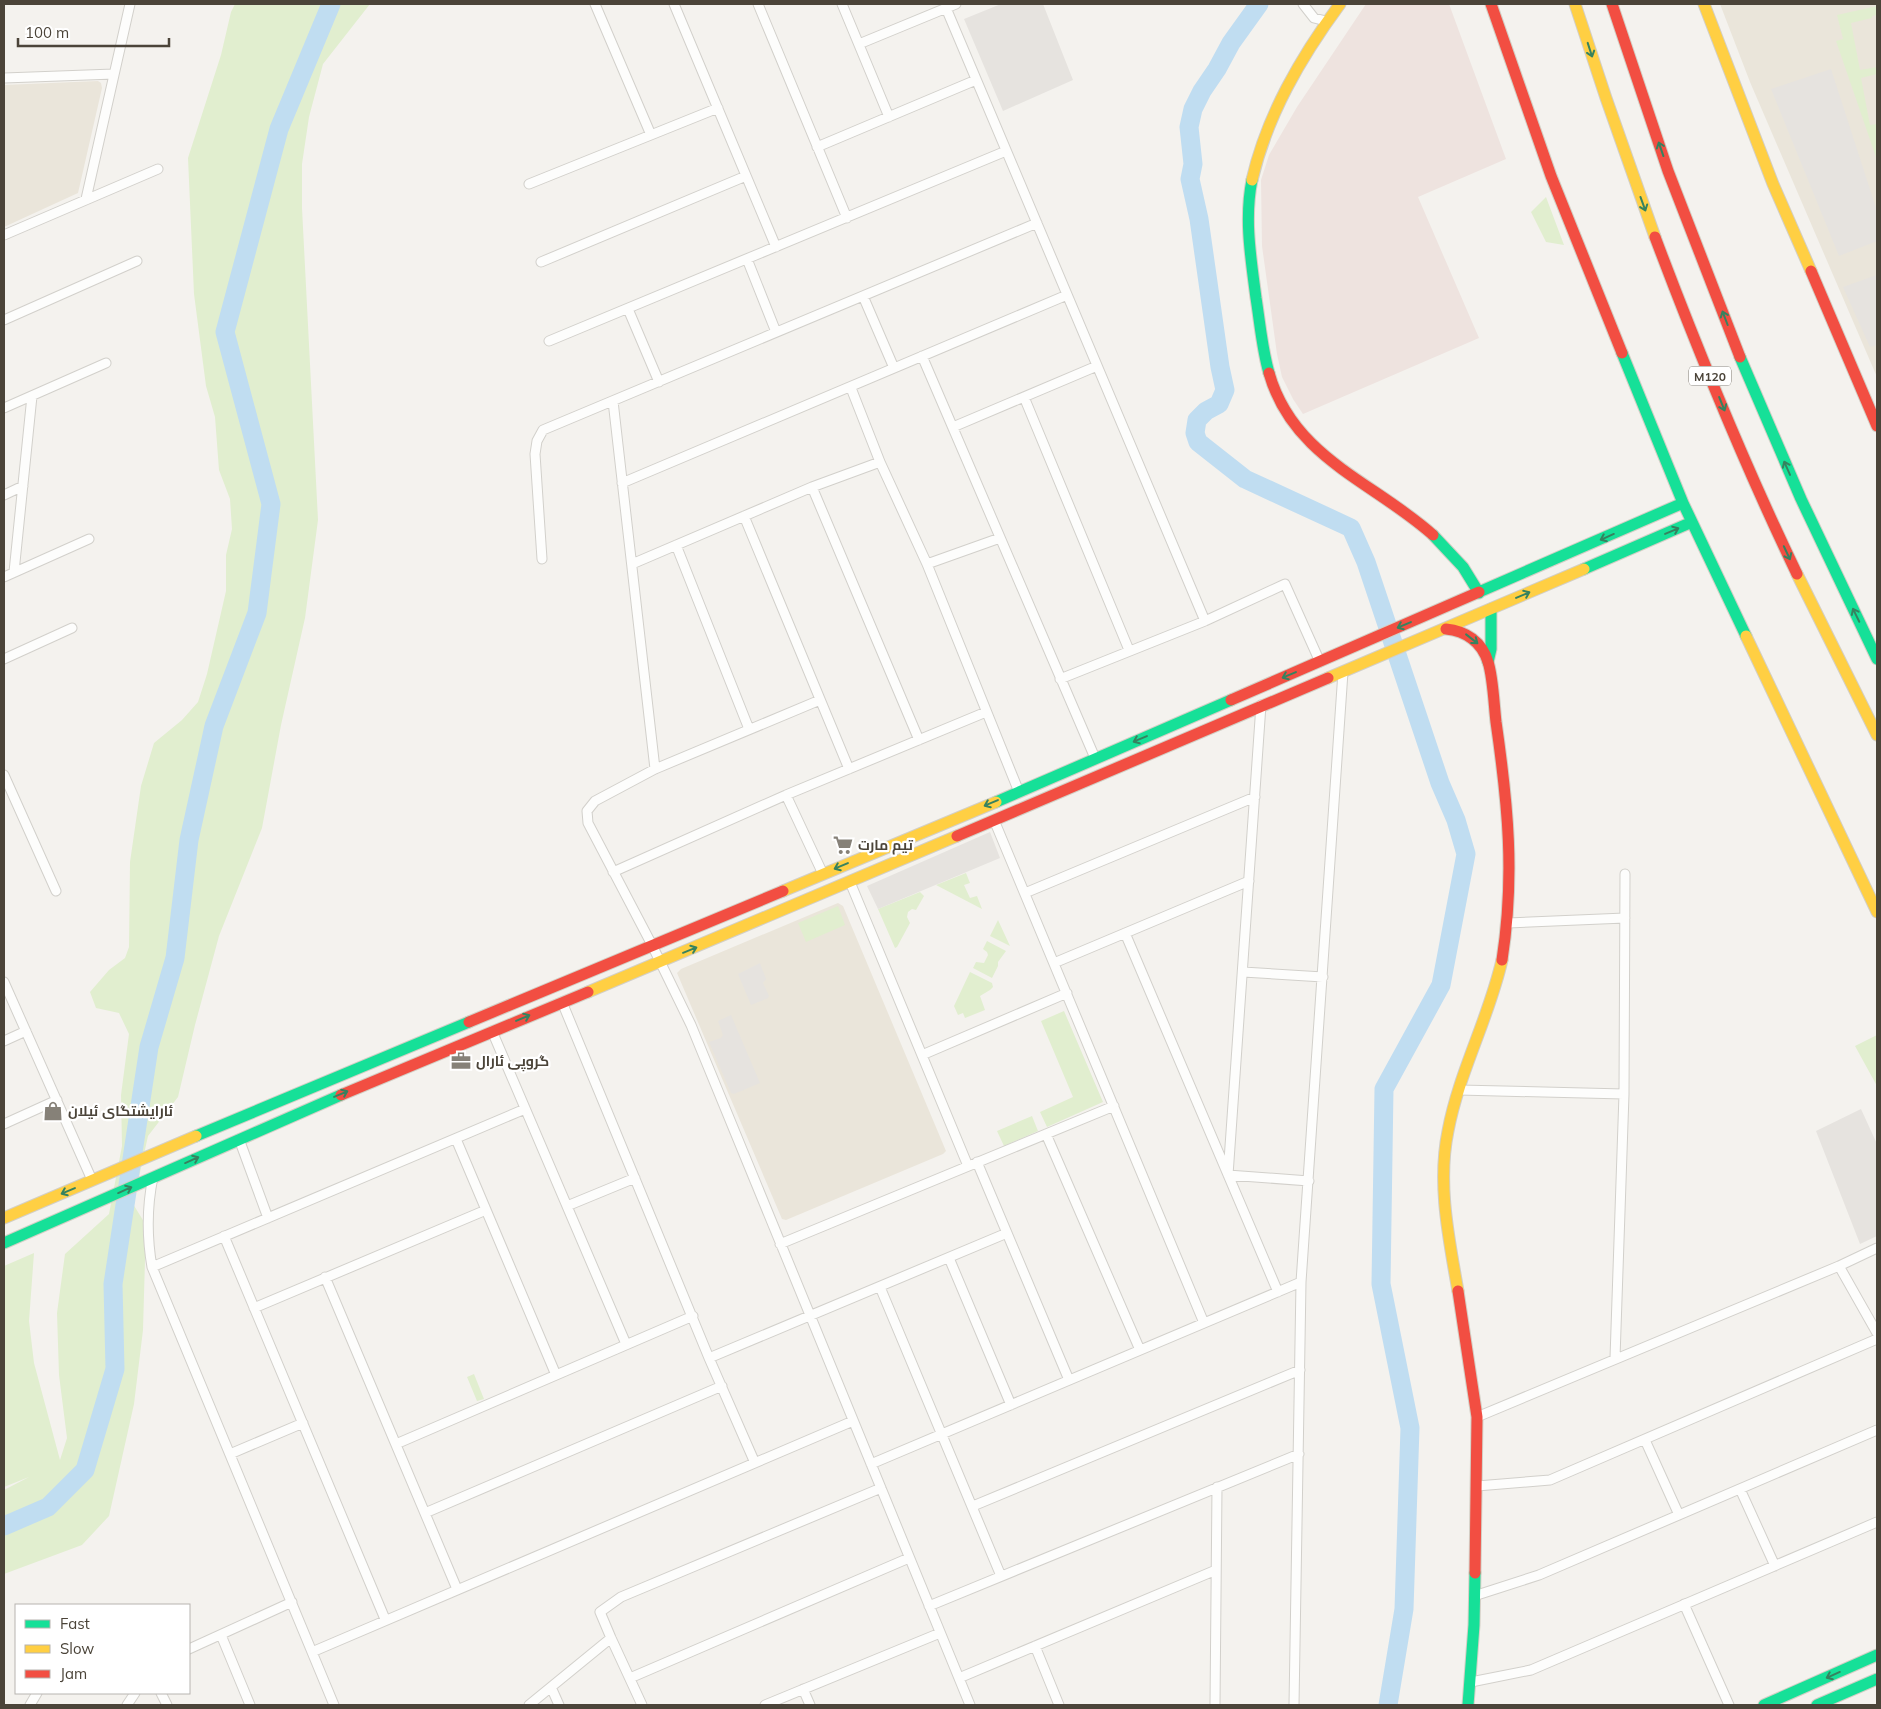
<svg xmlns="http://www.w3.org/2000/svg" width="1881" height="1709" viewBox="0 0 1881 1709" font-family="Mulish,Cairo,sans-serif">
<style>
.education{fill:#eae5da}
.medical{fill:#eee3df}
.green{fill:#e1eecf}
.parking{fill:#e6e3df}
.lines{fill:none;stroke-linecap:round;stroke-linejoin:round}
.river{stroke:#c0ddf1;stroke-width:19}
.street-casing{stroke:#d2d0cb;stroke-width:11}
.fast-casing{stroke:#d3cfc5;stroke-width:13}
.slow-casing{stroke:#d3cfc5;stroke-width:13}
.jam-casing{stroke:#d3cfc5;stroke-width:13}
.street{stroke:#fdfdfc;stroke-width:9}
.fast{stroke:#16e098;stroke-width:11}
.slow{stroke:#ffcf43;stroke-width:11}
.jam{stroke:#f24e42;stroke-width:11}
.oneway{stroke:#36825f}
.labels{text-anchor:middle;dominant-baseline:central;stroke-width:4.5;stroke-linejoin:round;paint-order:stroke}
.shield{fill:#fff;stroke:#817c74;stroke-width:1}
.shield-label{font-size:12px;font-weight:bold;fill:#4b4439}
.poi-label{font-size:14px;font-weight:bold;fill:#4b4439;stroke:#fff;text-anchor:start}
</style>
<rect width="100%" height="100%" fill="#f4f2ee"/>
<path class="education" d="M1720 4H1877V377L1750 82Z
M98 81 101 83 102 88 78 193 4 227V85Z
M838 903 843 906 946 1151 943 1154 786 1220 782 1219 677 973 681 969Z"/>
<path class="medical" d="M1366 4H1449L1506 159 1418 197 1479 338 1303 414 1293 399 1282 377 1277 354 1262 246 1261 180 1269 155 1297 107Z"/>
<path class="green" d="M235 4H370L323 64 309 117 302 164V208L318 520 305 618 281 725 262 828 219 936 195 1025 178 1097 148 1136 133 1204 146 1225 143 1330 134 1404 109 1516 82 1545 4 1574V1490L29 1477 4 1487V1266L34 1253 29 1321 34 1363 60 1460 67 1438 59 1375 57 1313 65 1254 109 1214 122 1146 121 1095 129 1034 119 1013 96 1008 90 992 109 970 125 958 129 947 130 862 141 786 154 743 182 720 198 702 207 674 226 591V555L232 529 230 499 219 470 215 417 206 386 194 294 188 158 221 55 231 12Z
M1877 6V15L1872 16V18L1851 23 1860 70 1877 67V74L1861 78 1870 125 1877 124V160L1836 41 1843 39 1837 15Z
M1546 197 1564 245 1546 242 1531 212Z
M966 873 970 883 964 885 970 898 977 896 982 909 936 885Z
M920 892 924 896 916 910 912 909 908 912 907 917 910 923 897 947 895 948 878 909Z
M838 906 845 925 806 942 798 923Z
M998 920 1010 946 990 936Z
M987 941 1006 951 998 962V966L992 978 973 968 976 962 984 963 988 955 987 952 983 949Z
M970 972 992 983 993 987 990 990 980 996 985 1010 965 1018 963 1013 958 1015 954 1006Z
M1064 1011 1103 1102 1047 1127 1040 1112 1073 1097 1041 1021Z
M1877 1035V1086L1855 1046Z
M1032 1116 1038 1131 1004 1146 997 1131Z
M474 1374 484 1399 477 1401 467 1377Z"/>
<path class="parking" d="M1001 4H1043L1073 80 1003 111 964 19Z
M1831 69 1877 211V241L1839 256 1771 89Z
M1877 275V345L1870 347 1843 287Z
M990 832 1000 858 878 909 867 886Z
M760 963 766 979 763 983 769 996 768 998 751 1005 738 974Z
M731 1015 760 1083 734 1094 731 1093 709 1042 721 1038 723 1035 718 1021Z
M1861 1109 1877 1144V1236L1860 1244 1816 1131Z"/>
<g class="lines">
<path class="river" d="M1259 4 1231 43 1217 69 1202 91 1193 109 1189 127 1193 164 1190 179 1199 219 1220 367 1225 390 1219 404 1206 411 1197 420 1195 433 1198 442 1245 479 1351 528 1366 562 1440 783 1456 820 1466 854 1441 985 1384 1089 1381 1284 1410 1428 1404 1609 1388 1705
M4 1526 48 1507 85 1470 115 1369 113 1284 149 1047 175 958 189 840 214 726 257 613 271 504 225 332 279 129 331 4"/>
<defs>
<path id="street" d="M595 4 651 135
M674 4 776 247
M758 4 847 218
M842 4 889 117
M1303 4 1314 18 1326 21
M946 8 1205 621
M859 44 956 4
M4 78 114 74
M817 147 976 80
M529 184 718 108
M86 199 130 4
M4 235 158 169
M747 259 776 332
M541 262 746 176
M863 296 894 368
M628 309 659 382
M4 320 137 261
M549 341 1006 151
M922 356 1095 758
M851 388 880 462 927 564 1019 792
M1024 397 1129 650
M613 401 655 769
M4 408 106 363
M953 427 1097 366
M622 483 1067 295
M812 487 919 740
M4 495 23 486
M744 516 849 769
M676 545 749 729
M542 559 535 454 537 441 543 430 1037 223
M632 564 812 487 880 462
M927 564 1000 538
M14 572 32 396
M4 577 89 539
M4 659 72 628
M1060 679 1205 621 1285 584 1320 662
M820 700 655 769 595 801 587 811 588 823 652 945 691 1025 970 1705
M1261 705 1228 1175 1309 1181
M4 775 56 891
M786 795 823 874
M994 820 1204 1323
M613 872 786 795 986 712
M850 882 968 1166
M1025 893 1255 797
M1508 923 1625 918
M1125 933 1278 1292
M1054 963 1249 881
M1243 972 1323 977
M4 982 92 1180
M562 1002 709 1358 755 1463
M492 1031 626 1344
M4 1041 26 1031
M922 1055 1067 993
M1459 1090 1624 1094
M4 1124 57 1100
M1046 1134 1140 1350
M239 1139 268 1218
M456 1139 556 1375
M977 1162 1069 1380
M153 1177C147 1206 147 1238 152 1267L334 1705
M567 1206 635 1178
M224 1236 385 1619
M780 1244 1114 1106
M949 1258 1011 1405
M1839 1266 1877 1333
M152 1267 525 1109
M325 1277 457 1589
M880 1287 1001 1576
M254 1308 486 1210
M709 1358 1007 1233
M1615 1358 1624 1094 1625 874
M1477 1417 1839 1266 1877 1248
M1645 1440 1679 1515
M396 1444 693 1316
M230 1454 303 1423
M871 1464 1301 1282
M1477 1486 1550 1480 1877 1339
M1740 1489 1775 1566
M973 1506 1300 1370
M425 1513 722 1386
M1474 1596 1539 1575 1877 1430
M1684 1604 1729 1705
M929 1606 1299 1454
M221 1635 250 1705
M1035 1646 1059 1705
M189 1649 292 1602
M312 1652 853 1421
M630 1678 909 1558
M959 1678 1216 1570
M1471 1682 1531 1670 1877 1522
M551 1687 559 1705
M803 1689 810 1705
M161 1693 167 1705
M30 1705 37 1693
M127 1705 135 1693
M529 1705 611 1638
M642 1705 611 1638 600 1612 621 1597 881 1488
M765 1705 940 1633
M1215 1705 1217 1487
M1294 1705 1301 1282 1343 672"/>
<path id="fast" d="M1252 180C1244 219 1251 259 1256 298 1260 323 1262 349 1269 373
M1622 353 1683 503 1746 636
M1740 357 1801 499 1877 659
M1433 535 1463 567 1479 593
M1584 569 1692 522
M1479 592 1683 503
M1488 662 1491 649V609
M996 802 1231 700
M196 1136 469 1022
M4 1243 341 1095
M1468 1705 1474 1625 1475 1573
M1764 1705 1877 1655
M1817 1705 1877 1679"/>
<path id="slow" d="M1575 4 1606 98 1655 237
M1704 4 1773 184 1811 271
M1252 180C1267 115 1301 57 1340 4
M1797 574 1877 735
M1746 636 1877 912
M1328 678 1584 569
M783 891 996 802
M588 992 957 836
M4 1218 196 1136
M1458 1291C1449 1239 1437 1184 1448 1131 1459 1072 1489 1018 1502 960"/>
<path id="jam" d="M1491 4 1551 176 1622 353
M1612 4 1668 171 1740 357
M1655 237C1698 351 1744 464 1797 574
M1811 271 1877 426
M1269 373C1293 458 1374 482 1433 535
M1446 629C1466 631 1482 642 1488 662 1493 677 1494 705 1496 722 1508 805 1515 876 1502 960
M1231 700 1479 592
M957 836 1328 678
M469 1022 783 891
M341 1095 588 992
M1458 1291 1477 1417 1475 1573"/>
</defs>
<use href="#street" class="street-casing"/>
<use href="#fast" class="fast-casing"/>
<use href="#slow" class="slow-casing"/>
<use href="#jam" class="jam-casing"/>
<use href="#street" class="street"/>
<use href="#fast" class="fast"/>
<use href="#slow" class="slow"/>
<use href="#jam" class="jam"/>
</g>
<defs><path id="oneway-shaft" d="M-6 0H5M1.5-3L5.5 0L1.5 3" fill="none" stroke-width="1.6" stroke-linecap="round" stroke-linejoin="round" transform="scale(1.25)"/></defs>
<g class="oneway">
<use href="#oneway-shaft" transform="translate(1590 50) rotate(72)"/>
<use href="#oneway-shaft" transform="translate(1661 149) rotate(-109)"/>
<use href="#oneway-shaft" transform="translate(1643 204) rotate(70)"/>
<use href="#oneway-shaft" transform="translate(1725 318) rotate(-111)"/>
<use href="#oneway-shaft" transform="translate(1722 404) rotate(68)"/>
<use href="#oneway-shaft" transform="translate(1787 468) rotate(-114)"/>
<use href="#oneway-shaft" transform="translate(1672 531) rotate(-23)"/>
<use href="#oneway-shaft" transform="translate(1607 537) rotate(156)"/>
<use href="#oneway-shaft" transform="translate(1787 553) rotate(65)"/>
<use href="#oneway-shaft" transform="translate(1523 595) rotate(-23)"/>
<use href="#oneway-shaft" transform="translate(1856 615) rotate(-116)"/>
<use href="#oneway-shaft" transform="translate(1404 625) rotate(157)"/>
<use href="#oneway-shaft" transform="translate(1472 639) rotate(38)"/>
<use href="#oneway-shaft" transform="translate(1289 675) rotate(157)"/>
<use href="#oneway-shaft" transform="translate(1140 739) rotate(157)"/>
<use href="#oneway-shaft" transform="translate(991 803) rotate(157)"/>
<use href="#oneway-shaft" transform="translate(841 866) rotate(157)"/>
<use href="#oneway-shaft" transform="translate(690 950) rotate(-22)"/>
<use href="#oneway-shaft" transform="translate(523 1018) rotate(-23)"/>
<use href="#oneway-shaft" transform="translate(341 1094) rotate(-23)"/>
<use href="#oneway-shaft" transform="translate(192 1160) rotate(-24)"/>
<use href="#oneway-shaft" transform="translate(125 1190) rotate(-24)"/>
<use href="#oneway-shaft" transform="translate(68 1191) rotate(157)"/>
<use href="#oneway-shaft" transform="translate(1833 1675) rotate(156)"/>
</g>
<defs>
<symbol id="supermarket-bare" viewBox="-9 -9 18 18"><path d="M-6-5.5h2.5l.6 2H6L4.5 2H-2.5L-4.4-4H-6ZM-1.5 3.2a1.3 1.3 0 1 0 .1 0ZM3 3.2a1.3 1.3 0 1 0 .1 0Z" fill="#868178" stroke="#fff" stroke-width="2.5" paint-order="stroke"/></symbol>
<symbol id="office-bare" viewBox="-9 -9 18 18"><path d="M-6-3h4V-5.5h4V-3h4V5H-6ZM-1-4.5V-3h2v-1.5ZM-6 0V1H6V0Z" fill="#868178" stroke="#fff" stroke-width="2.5" paint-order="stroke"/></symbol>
<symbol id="shop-bare" viewBox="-9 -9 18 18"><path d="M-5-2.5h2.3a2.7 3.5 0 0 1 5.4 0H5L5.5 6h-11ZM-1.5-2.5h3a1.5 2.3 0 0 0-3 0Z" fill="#868178" stroke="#fff" stroke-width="2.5" paint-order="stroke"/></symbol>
</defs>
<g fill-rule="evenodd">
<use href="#supermarket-bare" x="829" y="831" width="28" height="28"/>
<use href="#office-bare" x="447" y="1047" width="28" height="28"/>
<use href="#shop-bare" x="39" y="1097" width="28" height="28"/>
</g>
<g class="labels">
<rect class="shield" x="1689" y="366.5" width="42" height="19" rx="4"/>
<g class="shield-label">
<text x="1710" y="376">M120</text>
</g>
<g class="poi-label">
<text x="858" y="845">تیم مارت</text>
<text x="476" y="1061">گروپی ئارال</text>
<text x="68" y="1111">ئارایشتگای ئیلان</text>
</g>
</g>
<rect width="1881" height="1709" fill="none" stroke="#4b4439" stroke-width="10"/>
<rect x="15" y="1604" width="175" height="90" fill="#ffffff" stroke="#b7b4b0"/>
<rect x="25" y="1620" width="25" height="8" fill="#16e098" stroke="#b7b4b0"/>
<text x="60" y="1629" font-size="15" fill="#4b4439">Fast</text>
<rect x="25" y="1645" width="25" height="8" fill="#ffcf43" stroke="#b7b4b0"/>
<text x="60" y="1654" font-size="15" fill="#4b4439">Slow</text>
<rect x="25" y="1670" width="25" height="8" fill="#f24e42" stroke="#b7b4b0"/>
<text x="60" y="1679" font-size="15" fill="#4b4439">Jam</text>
<path d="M18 38v8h151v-8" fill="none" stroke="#4b4439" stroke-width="2.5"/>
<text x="25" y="38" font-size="15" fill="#4b4439" stroke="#ffffff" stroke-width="4" paint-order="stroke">100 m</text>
</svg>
